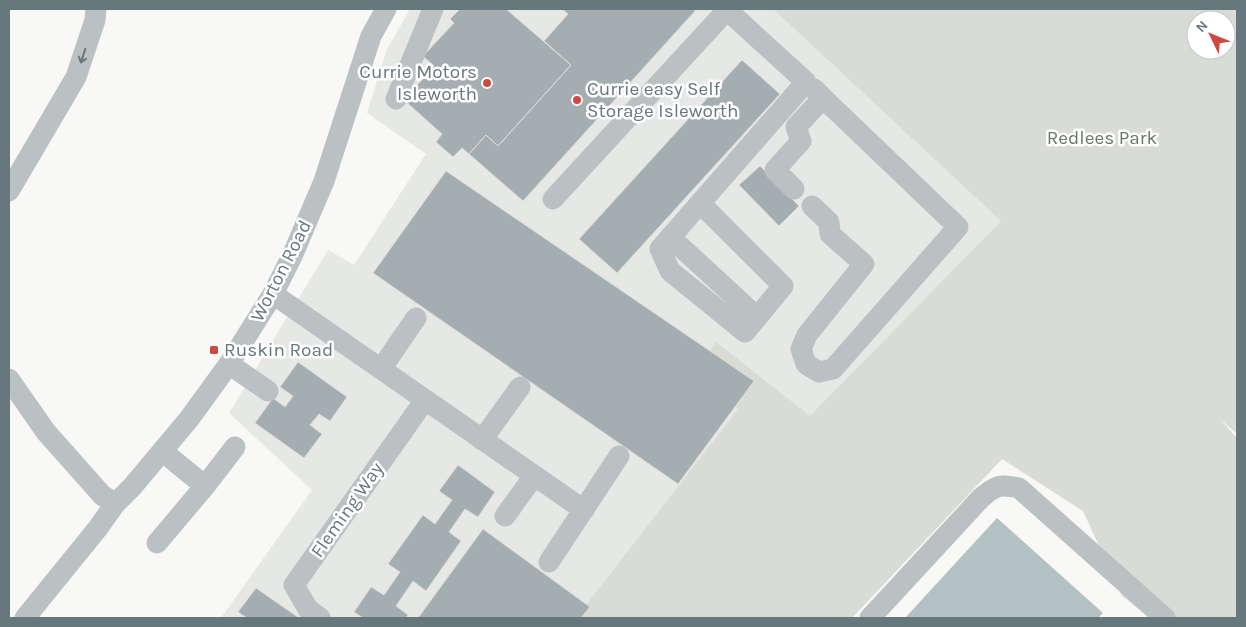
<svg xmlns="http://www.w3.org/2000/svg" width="1246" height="627" viewBox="0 0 1246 627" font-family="Karla,sans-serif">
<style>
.built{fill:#e6e8e6}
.green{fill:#d9dcd6;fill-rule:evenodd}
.water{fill:#b4c1c3}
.building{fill:#a4adb0;stroke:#dadad8}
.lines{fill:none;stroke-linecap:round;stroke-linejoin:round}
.minor{stroke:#bbc1c3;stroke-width:21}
.oneway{stroke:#66777d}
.poi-dot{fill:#ce4a40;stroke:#fff;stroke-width:2}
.labels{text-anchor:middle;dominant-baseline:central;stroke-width:5;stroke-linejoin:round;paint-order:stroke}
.poi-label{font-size:19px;fill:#66777d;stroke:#fff;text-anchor:start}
.park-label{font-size:19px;fill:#6b7665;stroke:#fff}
.street-label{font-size:19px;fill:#66777d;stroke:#fff}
</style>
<rect width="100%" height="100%" fill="#f8f8f6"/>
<path class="built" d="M410 9H773L1004 223 818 421 597 618H221L312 490 229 413 328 250 354 265 426 154 367 113 387 49Z"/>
<path class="green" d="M773 9H1237V434L1220 419 1237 438V618H1149L1122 596 1083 511 1002 459 852 618H576L738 409 697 374 716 342 810 416 1001 221ZM1196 20H1226V50H1196Z"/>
<path class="water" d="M997 518 1103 613 1098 618H905Z"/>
<path class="building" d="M460 9H506L571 65 498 146 486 135 469 154 462 148 453 157 436 142 442 134 404 100 434 66 423 56 454 23 450 19Z
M562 9H693L695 11 523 201 469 154 486 135 498 146 571 65 544 41 568 14Z
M742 60 780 94 617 273 579 239Z
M760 166 799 206 779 226 739 185Z
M446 171 754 381 678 484 373 273Z
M298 362 347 397 330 421 319 414 310 425 322 434 304 458 255 423 273 398 285 407 293 396 280 387Z
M458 465 495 492 478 517 465 509 449 532 461 541 426 591 413 581 396 606 408 615 406 618H363L354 612 371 587 384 595 400 572 388 564 423 515 435 524 452 500 439 491Z
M483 529 590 607 581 618H418Z
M256 588 299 618H247L238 612Z"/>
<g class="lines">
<path class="minor" d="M396 99 433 9
M794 189 775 170 801 141 796 127 823 98 814 89
M9 191 76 77 95 20 96 9
M553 199 727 10
M700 203 783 286 745 332 670 271 660 249 806 82 726 9
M812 206 829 222 830 234 864 264 807 335 801 349 806 364 819 372 833 369 958 227 823 98
M670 237 757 317
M273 294 584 510
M229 364 268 391
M381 369 416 318
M9 379 46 432 102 495 115 504
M482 440 520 387
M205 486 235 447
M505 516 534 476
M157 543 205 486 162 451
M549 562 619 456
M25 618 98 528 115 504 132 487 189 419 229 364 273 294 293 254 324 181 371 36 386 9
M320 618 308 609 294 585 425 400
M870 618 981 498C996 485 1000 484 1019 488L1165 618"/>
</g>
<defs><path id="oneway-shaft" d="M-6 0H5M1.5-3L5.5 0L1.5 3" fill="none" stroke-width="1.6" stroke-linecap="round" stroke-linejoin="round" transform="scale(1.25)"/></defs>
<use class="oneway" href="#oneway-shaft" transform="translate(83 56) rotate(108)"/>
<g class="poi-dot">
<circle cx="487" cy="83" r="5"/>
<circle cx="577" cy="100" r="5"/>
<rect x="209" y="345" width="10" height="10" rx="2.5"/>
</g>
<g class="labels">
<g class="poi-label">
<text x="477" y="72" text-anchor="end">Currie Motors<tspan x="477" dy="22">Isleworth</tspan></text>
<text x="587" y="89">Currie easy Self<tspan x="587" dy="22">Storage Isleworth</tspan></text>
<text x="224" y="350">Ruskin Road</text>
</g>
<g class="park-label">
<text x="1102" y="138">Redlees Park</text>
</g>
<g class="street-label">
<text transform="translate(281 271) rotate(-63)">Worton Road</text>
<text transform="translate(347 510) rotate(-55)">Fleming Way</text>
</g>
</g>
<rect width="1246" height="627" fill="none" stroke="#66777d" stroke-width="20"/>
<g transform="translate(1211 35) rotate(313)"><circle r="24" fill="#ffffff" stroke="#c2c9cb"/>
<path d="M0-4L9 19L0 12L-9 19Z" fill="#ce4a40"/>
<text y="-8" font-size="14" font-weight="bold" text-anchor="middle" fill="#66777d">N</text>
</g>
</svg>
